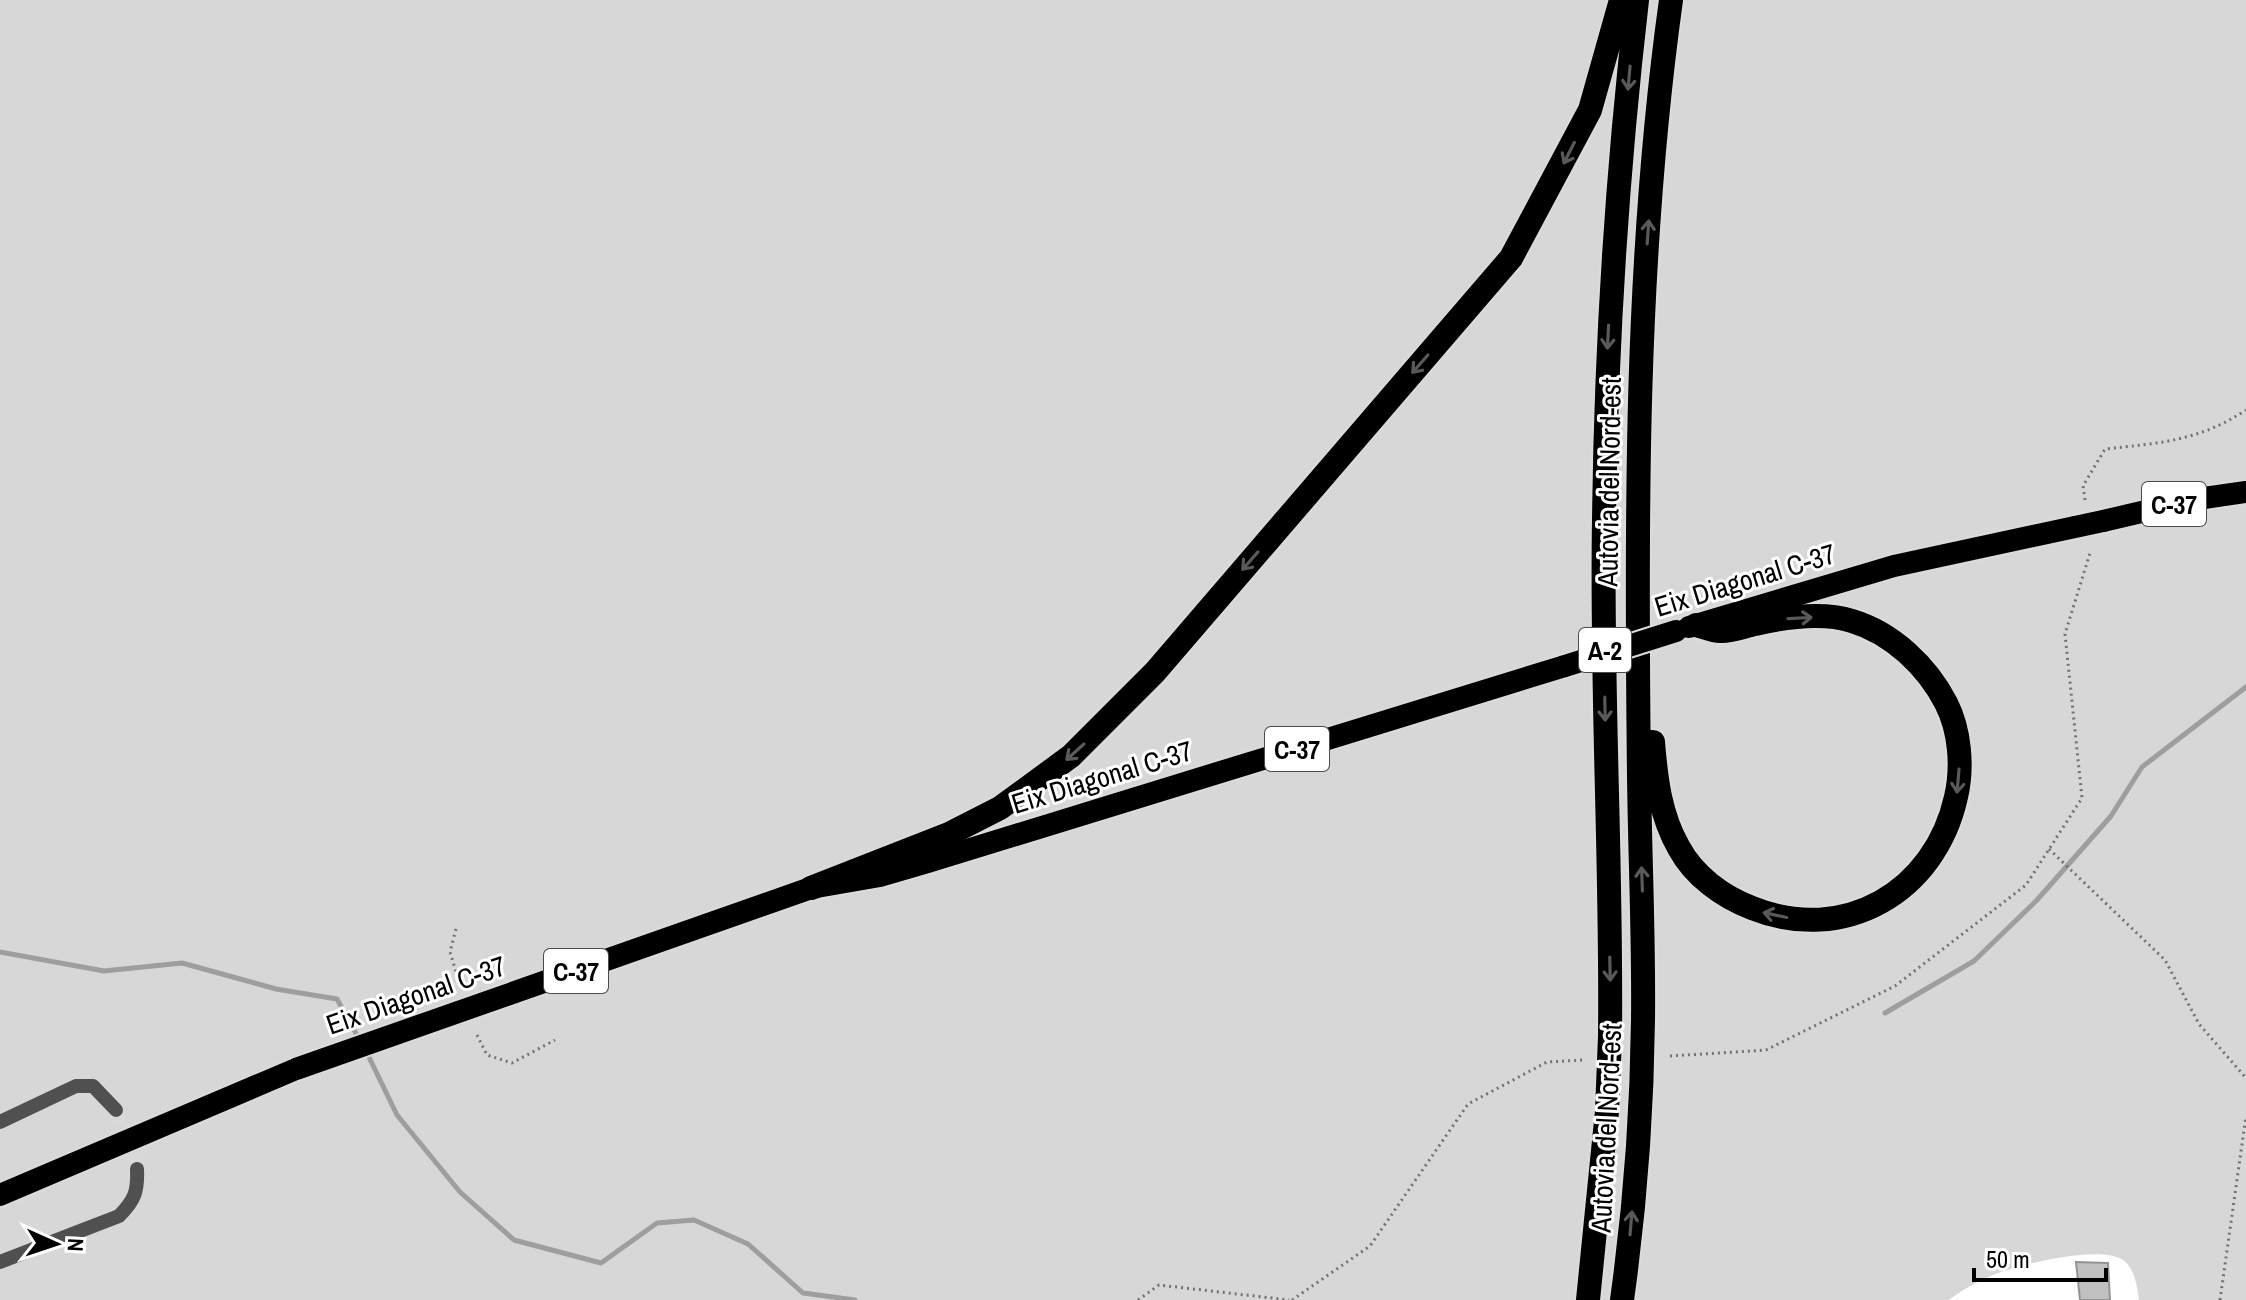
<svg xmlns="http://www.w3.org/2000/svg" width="2246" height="1300" viewBox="0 0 2246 1300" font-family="'Archivo Narrow',sans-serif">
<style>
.green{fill:#d7d7d7}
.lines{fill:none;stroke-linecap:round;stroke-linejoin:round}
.stream{stroke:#9e9e9e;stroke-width:5}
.building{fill:#c0c0c0;stroke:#949494;stroke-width:2}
.minor-tunnel{stroke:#d9d9d9;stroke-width:14;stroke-dasharray:14 7;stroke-linecap:butt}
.trunk-casing{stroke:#dbdbdb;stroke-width:26}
.motorway-casing{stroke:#dbdbdb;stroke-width:28}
.path{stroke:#727272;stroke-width:3;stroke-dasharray:2 4;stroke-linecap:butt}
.minor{stroke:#505050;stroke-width:14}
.trunk{stroke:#000;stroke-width:22}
.motorway{stroke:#000;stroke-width:24}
.trunk-bridge-casing{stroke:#dbdbdb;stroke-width:26;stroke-linecap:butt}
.trunk-bridge{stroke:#000;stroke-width:22}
.oneway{stroke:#595959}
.labels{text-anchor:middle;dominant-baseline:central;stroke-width:6;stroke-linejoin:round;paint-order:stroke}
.shield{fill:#fff;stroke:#4c4c4c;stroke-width:2}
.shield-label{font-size:26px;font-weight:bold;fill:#000}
.street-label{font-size:28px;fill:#000;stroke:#fff}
</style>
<rect width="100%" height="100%" fill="#fff"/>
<path class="green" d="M0 0H2246V1300H2139C2137 1286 2135 1269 2123 1260 2099 1244 2019 1265 1993 1275 1978 1281 1962 1290 1949 1300H0Z"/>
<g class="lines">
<path class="stream" d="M0 952 104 971 182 963 276 989 337 999 359 1039
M1885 1013 1974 961 2037 900 2111 816 2142 767 2246 687
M366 1051 397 1115 460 1192 514 1240 601 1263 657 1223 694 1220 748 1244 803 1293 855 1300"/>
</g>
<path class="building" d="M2076 1262 2108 1263 2110 1300H2080Z"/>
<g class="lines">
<path class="minor-tunnel" d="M116 1110 137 1169"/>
<defs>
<path id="trunk" d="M2103 521 2197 499 2246 492
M1689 627 1894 566 2075 527
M0 1195 296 1069 811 888 880 876 928 862 1565 666"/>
<path id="motorway" d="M1653 742C1656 779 1660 815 1679 848 1694 876 1723 897 1752 908 1844 945 1935 892 1956 797 1963 767 1960 730 1946 703 1927 666 1892 633 1852 621 1823 612 1785 617 1755 624 1745 626 1731 632 1720 631 1712 631 1704 627 1696 625
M811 888 949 834 1000 808 1071 756 1155 672 1511 258 1590 110 1621 0
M1588 1300 1607 1111 1610 1036C1612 864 1601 692 1604 520 1606 346 1617 173 1637 0
M1622 1300C1635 1207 1642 1113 1643 1020 1644 939 1640 858 1639 777 1636 518 1635 258 1671 0"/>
</defs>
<use href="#trunk" class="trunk-casing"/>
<use href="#motorway" class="motorway-casing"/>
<path class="path" d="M2085 500 2083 486 2105 449C2160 443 2199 441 2246 410
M2049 849 2165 960 2199 1024 2246 1078
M456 929 450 952 459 982
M477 1035 487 1055 512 1063 555 1040
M1670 1056 1766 1050 1895 986 2026 885 2082 798 2065 634 2090 553
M1138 1300 1159 1285 1289 1300
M1292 1300 1370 1246 1468 1104 1547 1062 1584 1060
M2220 1300 2246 1116"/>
<path class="minor" d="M0 1122 76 1086H93L116 1110
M0 1262 119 1216C135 1200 138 1191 137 1169"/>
<use href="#trunk" class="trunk"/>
<use href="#motorway" class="motorway"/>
<defs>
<path id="trunk-bridge" d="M2075 527 2103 521
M1565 666 1676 631"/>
</defs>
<use href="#trunk-bridge" class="trunk-bridge-casing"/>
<use href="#trunk-bridge" class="trunk-bridge"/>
</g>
<defs><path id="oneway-shaft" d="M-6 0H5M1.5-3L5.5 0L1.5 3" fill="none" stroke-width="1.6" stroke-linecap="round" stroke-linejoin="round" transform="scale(2)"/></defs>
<g class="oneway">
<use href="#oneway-shaft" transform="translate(1629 78) rotate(95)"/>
<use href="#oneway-shaft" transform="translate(1569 153) rotate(117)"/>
<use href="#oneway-shaft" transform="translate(1648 232) rotate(-86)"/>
<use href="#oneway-shaft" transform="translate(1608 337) rotate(93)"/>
<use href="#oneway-shaft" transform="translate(1420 364) rotate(131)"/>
<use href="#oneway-shaft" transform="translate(1250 561) rotate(131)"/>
<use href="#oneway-shaft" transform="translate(1800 618) rotate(-3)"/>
<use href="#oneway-shaft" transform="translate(1605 709) rotate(89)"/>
<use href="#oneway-shaft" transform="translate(1075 752) rotate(138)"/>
<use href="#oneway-shaft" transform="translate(1958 781) rotate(95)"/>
<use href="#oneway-shaft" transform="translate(1642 879) rotate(-92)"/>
<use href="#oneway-shaft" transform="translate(1775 915) rotate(-168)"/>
<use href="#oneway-shaft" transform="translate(1610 969) rotate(89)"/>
<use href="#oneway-shaft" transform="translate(1631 1223) rotate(-85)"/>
</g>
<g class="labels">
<g class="shield">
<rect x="2142" y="482" width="64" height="44" rx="6"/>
<rect x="1579" y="628" width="52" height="44" rx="6"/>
<rect x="1265" y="727" width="64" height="44" rx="6"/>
<rect x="544" y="949" width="64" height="44" rx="6"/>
</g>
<g class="shield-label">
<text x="2174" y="504">C-37</text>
<text x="1605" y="650">A-2</text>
<text x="1297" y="749">C-37</text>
<text x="576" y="971">C-37</text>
</g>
<g class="street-label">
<text transform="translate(1609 482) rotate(-89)">Autovia del Nord-est</text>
<text transform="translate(1745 580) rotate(-17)">Eix Diagonal C-37</text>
<text transform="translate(1102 777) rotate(-17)">Eix Diagonal C-37</text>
<text transform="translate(416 995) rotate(-19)">Eix Diagonal C-37</text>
<text transform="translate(1606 1128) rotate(-87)">Autovia del Nord-est</text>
</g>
</g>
<g transform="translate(56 1244) rotate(93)" stroke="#ffffff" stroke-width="6" paint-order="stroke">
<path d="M0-6L14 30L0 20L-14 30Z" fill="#000000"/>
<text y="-12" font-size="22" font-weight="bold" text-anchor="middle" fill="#000000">N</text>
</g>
<path d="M1974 1268v12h132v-12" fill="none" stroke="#000000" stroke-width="4"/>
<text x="1986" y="1268" font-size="24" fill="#000000" stroke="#ffffff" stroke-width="6" paint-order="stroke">50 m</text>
</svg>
